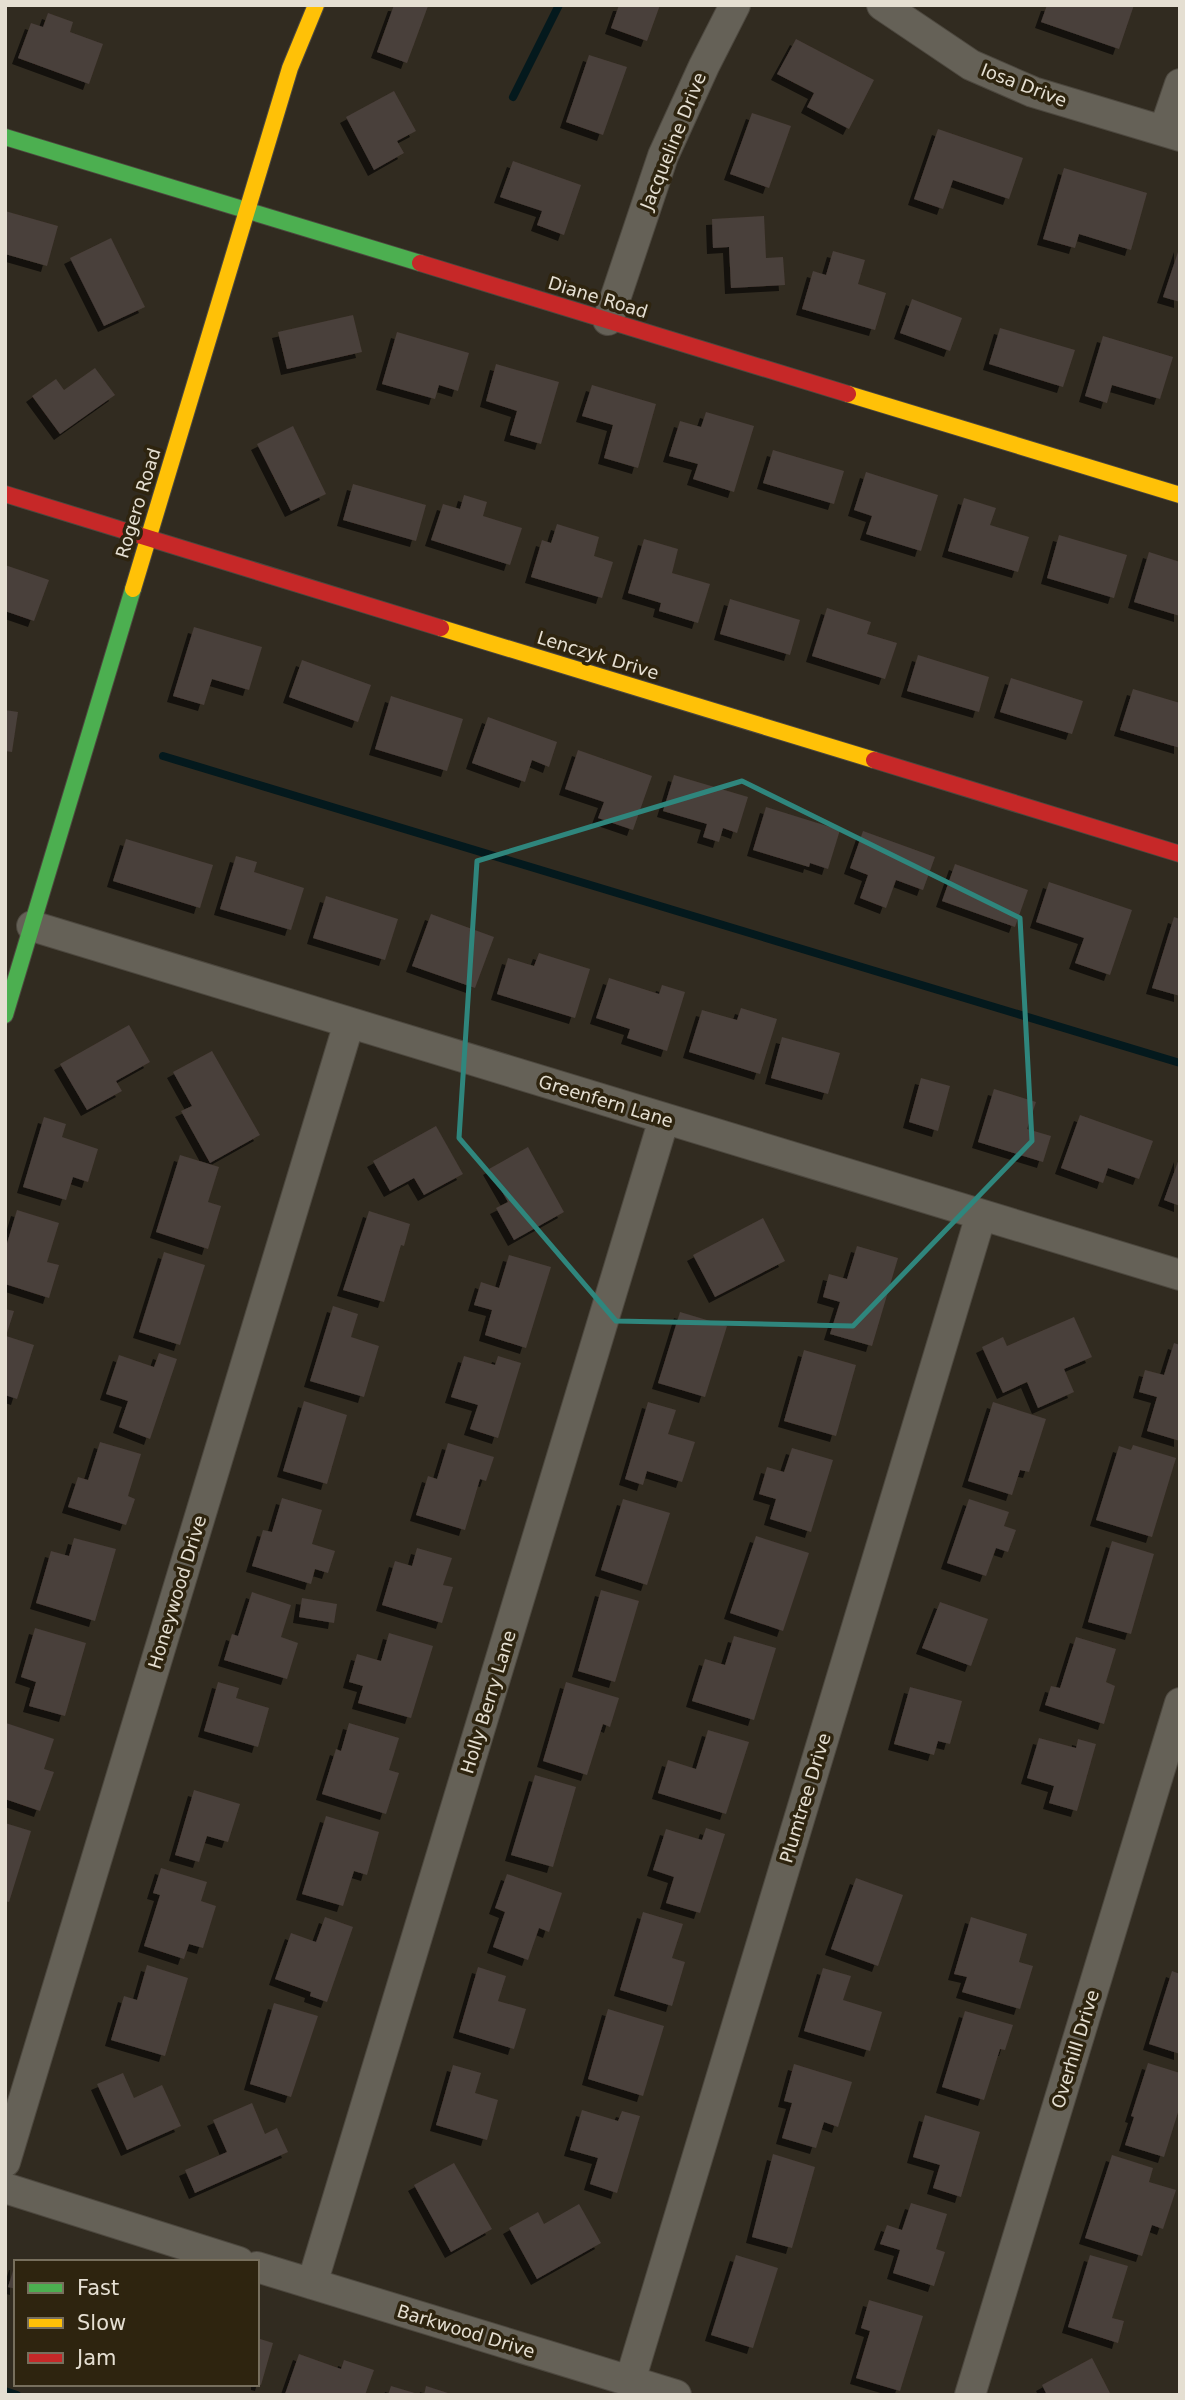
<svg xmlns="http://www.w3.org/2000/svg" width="1185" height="2400" viewBox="0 0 1185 2400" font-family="'DejaVu Sans',sans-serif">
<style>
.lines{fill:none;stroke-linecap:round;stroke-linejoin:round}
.stream{stroke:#04191d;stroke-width:8}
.building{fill:#4a3f3a;filter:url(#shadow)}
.street-casing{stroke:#4d483f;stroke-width:32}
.fast-casing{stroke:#4d483f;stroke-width:18}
.slow-casing{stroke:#4d483f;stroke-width:18}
.jam-casing{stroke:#4d483f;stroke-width:18}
.street{stroke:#656157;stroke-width:30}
.fast{stroke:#4caf50;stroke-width:16}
.slow{stroke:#ffc107;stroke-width:16}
.jam{stroke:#c62828;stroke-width:16}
.marked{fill:none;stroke:#2f867d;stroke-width:5;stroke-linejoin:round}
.labels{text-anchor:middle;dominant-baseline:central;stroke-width:7;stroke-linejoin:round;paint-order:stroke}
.street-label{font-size:18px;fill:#e5dfd2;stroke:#2e240f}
</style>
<defs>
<filter id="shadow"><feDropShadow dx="-6" dy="6" stdDeviation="0" flood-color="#0009"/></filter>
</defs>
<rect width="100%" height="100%" fill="#312b20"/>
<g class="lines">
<path class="stream" d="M513 97 559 5
M163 756 1180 1063
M5 2391 17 2395"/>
</g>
<path class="building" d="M394 5 428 6 407 63 377 52Z
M619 5H660L647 41 611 28Z
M1047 5H1134L1119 49 1041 22Z
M48 13 73 22 70 32 103 44 89 84 18 58 31 23 43 27Z
M796 39 874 80 849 129 807 107 814 93 777 74Z
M589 55 627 67 603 135 566 122Z
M394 91 416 131 397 141 404 153 374 170 346 117Z
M752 113 791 126 769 188 730 174Z
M938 129 1023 158 1009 199 953 180 943 209 914 199Z
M513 161 581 185 564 235 537 225 542 211 500 197Z
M1064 168 1147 193 1131 250 1079 234 1075 248 1043 239Z
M5 211 58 226 47 266 5 254Z
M764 216 766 258 783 257 785 285 731 288 729 247 713 248 712 219Z
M111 238 145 307 104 326 70 258Z
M1180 246V302L1163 297Z
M833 251 865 260 858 284 886 293 875 330 802 309 813 271 826 275Z
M912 299 962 318 950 351 900 333Z
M353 315 362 352 287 369 278 332Z
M1000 328 1075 350 1063 387 989 364Z
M397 332 469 353 458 391 439 385 435 399 382 384Z
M1103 336 1173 357 1160 399 1112 385 1107 403 1085 396Z
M496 364 559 382 541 444 510 435 517 411 486 401Z
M95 368 115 395 60 434 32 396 56 379 64 390Z
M592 385 656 404 638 468 604 458 613 425 582 416Z
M706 412 754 426 734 492 693 479 698 464 669 456 680 421 701 427Z
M293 426 326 494 291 511 257 444Z
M773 450 844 471 834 504 763 483Z
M866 472 938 495 921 551 866 534 872 516 854 510Z
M353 484 426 505 416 541 343 520Z
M464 495 487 502 483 516 522 528 510 565 431 540 443 504 460 509Z
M964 498 996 508 990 525 1029 537 1018 572 948 551Z
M557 524 599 537 594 556 613 562 602 598 531 577 542 540 551 543Z
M1059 535 1127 555 1114 598 1047 578Z
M644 539 678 549 672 573 710 584 698 623 659 611 661 603 628 593Z
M1149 552 1180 562V616L1134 602Z
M5 565 49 580 34 621 5 611Z
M730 599 800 620 790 655 720 634Z
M827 608 871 622 867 634 897 643 885 679 812 656Z
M194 627 262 647 249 690 212 679 204 705 173 696Z
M918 655 989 677 979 712 907 691Z
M302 660 371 685 358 722 289 697Z
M1011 678 1083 701 1072 734 1000 712Z
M1133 689 1180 703V748L1120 730Z
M391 696 463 719 447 771 375 749Z
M5 710 18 712 12 752 5 751Z
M488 717 557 742 549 767 532 760 525 782 472 763Z
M578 750 652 776 633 830 598 818 604 802 565 789Z
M674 775 748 797 737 833 723 828 719 842 703 837 707 824 663 811Z
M766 807 840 830 828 869 810 863 809 867 753 850Z
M863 831 935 857 923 890 896 880 886 908 860 898 868 875 850 868Z
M126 839 213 865 200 908 113 881Z
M236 856 257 862 254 872 304 888 291 930 220 909Z
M955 864 1028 890 1015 927 942 901Z
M1049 882 1132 910 1110 975 1075 963 1084 938 1036 922Z
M326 896 398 919 385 960 313 938Z
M431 914 494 937 475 988 412 966Z
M1174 917 1180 919V996L1152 988Z
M539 953 590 969 575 1018 497 994 508 958 534 966Z
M609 978 659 994 662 985 685 992 667 1051 627 1038 630 1029 596 1018Z
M741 1008 777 1019 760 1074 689 1052 702 1010 737 1020Z
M129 1025 150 1062 116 1081 122 1091 87 1110 60 1064Z
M782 1037 840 1053 828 1094 771 1078Z
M212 1051 260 1135 210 1163 181 1111 192 1106 173 1072Z
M921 1078 950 1086 938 1131 909 1122Z
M994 1089 1036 1102 1027 1129 1051 1136 1043 1162 978 1142Z
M1080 1115 1153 1141 1139 1179 1108 1168 1103 1183 1061 1168Z
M44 1117 66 1124 62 1137 98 1149 88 1182 73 1177 66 1200 23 1187Z
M436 1126 463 1174 424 1195 414 1178 390 1191 373 1161Z
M528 1147 564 1212 514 1240 496 1208 508 1202 489 1169Z
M180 1155 219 1167 208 1202 221 1206 208 1249 156 1232Z
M1180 1156V1206L1164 1200Z
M17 1210 59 1223 47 1262 59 1265 49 1298 5 1284V1250Z
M369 1211 410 1224 404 1246 401 1245 384 1302 343 1290Z
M763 1218 785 1261 715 1297 693 1255Z
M857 1246 898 1258 872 1346 830 1334 840 1302 823 1297 829 1274 847 1279Z
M164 1252 205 1265 180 1345 139 1332Z
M509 1255 551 1267 526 1348 485 1335 492 1310 474 1305 481 1282 499 1288Z
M333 1306 358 1314 351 1337 379 1346 364 1397 310 1381Z
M5 1309 14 1311 6 1336 34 1345 17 1399 5 1395Z
M680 1312 727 1326 705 1397 658 1383Z
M1074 1317 1092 1357 1064 1369 1074 1392 1038 1408 1027 1382 1003 1393 982 1347 1003 1337 1007 1346Z
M1174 1343 1180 1345V1441L1147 1431 1157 1397 1139 1392 1145 1370 1164 1375Z
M804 1350 856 1365 836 1436 784 1421Z
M159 1353 177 1359 150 1439 119 1427 128 1401 106 1394 119 1355 154 1367Z
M464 1356 495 1365 498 1356 521 1363 498 1438 470 1429 478 1405 451 1397Z
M304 1401 347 1415 327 1484 283 1471Z
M648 1402 676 1410 668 1434 695 1442 682 1482 647 1471 643 1485 625 1479Z
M993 1402 1046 1419 1029 1472 1020 1470 1012 1495 968 1481Z
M100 1442 141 1454 128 1496 135 1499 126 1525 68 1507 78 1477 88 1480Z
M448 1443 494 1457 486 1481 480 1479 465 1530 416 1515 428 1476 437 1479Z
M1133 1445 1176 1458 1152 1537 1096 1520 1119 1446 1131 1450Z
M792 1448 833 1460 811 1532 770 1519 776 1499 759 1494 767 1467 784 1472Z
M282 1498 322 1510 312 1544 335 1551 328 1573 315 1569 311 1584 252 1566 263 1530 272 1532Z
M623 1499 670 1513 647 1585 601 1570Z
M969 1499 1009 1512 1004 1526 1016 1530 1008 1552 996 1548 986 1576 947 1563Z
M756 1536 809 1553 783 1631 730 1613Z
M74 1538 116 1549 95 1621 36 1603 51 1551 69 1556Z
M1112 1541 1154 1554 1131 1634 1088 1622Z
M417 1548 452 1558 443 1585 453 1587 442 1623 382 1605 395 1561 412 1566Z
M601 1590 639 1601 615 1682 578 1671Z
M252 1592 291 1605 281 1637 298 1643 287 1679 224 1660 232 1634 238 1636Z
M302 1598 337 1604 334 1623 299 1617Z
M940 1602 988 1619 971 1666 922 1648Z
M35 1628 86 1643 65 1716 29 1706 36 1682 21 1677Z
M389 1633 433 1646 411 1718 358 1703 363 1686 349 1682 357 1654 381 1661Z
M734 1636 776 1648 754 1720 692 1701 705 1659 725 1665Z
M1076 1637 1116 1649 1106 1682 1115 1686 1104 1724 1045 1705 1051 1686 1060 1688Z
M218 1682 239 1688 236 1698 269 1708 258 1747 204 1731Z
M566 1682 619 1698 610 1727 603 1724 587 1775 543 1761Z
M910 1687 962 1701 950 1744 938 1741 934 1755 894 1744Z
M6 1723 54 1739 44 1769 54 1772 40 1811 5 1799Z
M349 1723 399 1738 389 1770 399 1773 386 1814 322 1794 336 1749 341 1751Z
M708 1730 749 1742 726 1814 658 1793 668 1760 696 1769Z
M1039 1738 1076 1748 1078 1739 1096 1744 1077 1811 1049 1803 1054 1786 1027 1778Z
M535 1775 576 1787 553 1867 511 1855Z
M194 1790 240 1804 228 1842 207 1836 199 1862 175 1855Z
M326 1816 379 1832 367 1875 354 1871 343 1906 302 1894Z
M5 1823 31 1831 9 1902 5 1901Z
M706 1828 725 1834 700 1913 666 1903 674 1877 653 1870 666 1829 702 1840Z
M161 1868 207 1882 201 1901 216 1906 203 1948 189 1944 184 1959 144 1946 160 1895 153 1893Z
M507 1874 562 1893 549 1932 539 1928 528 1960 493 1947 505 1912 495 1908Z
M856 1878 903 1895 878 1966 831 1949Z
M643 1912 683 1924 672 1958 685 1962 672 2006 620 1990Z
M325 1917 353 1927 327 2002 310 1996 311 1992 275 1979 291 1933 316 1942Z
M971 1917 1027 1934 1019 1962 1033 1966 1020 2009 962 1992 967 1977 954 1974Z
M147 1965 188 1978 165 2056 111 2040 124 1996 137 2000Z
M478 1967 506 1976 498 2001 526 2009 514 2049 459 2032Z
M823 1968 851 1976 843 2000 882 2012 870 2051 804 2031Z
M1172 1971 1180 1974V2054L1149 2044Z
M274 2003 318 2016 291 2097 250 2084Z
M608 2009 664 2026 643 2096 588 2079Z
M965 2011 1013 2025 1005 2050 1000 2049 984 2100 942 2087Z
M1148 2063 1180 2073V2106L1164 2157 1125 2145 1134 2117 1131 2116Z
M794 2064 852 2082 838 2127 824 2122 816 2148 782 2138 792 2103 784 2101Z
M453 2065 481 2073 475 2093 498 2100 487 2140 436 2125Z
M123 2073 134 2098 162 2085 181 2126 127 2150 97 2084Z
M252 2103 265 2134 277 2128 288 2152 195 2193 185 2170 227 2152 213 2120Z
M582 2110 618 2121 622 2111 640 2116 617 2193 590 2184 598 2158 570 2150Z
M925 2115 980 2132 961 2197 933 2188 940 2165 913 2157Z
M773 2154 815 2167 792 2248 752 2237Z
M1112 2155 1153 2168 1149 2182 1176 2190 1163 2229 1152 2225 1142 2256 1085 2238Z
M454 2163 492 2229 451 2252 414 2185Z
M911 2203 947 2214 936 2249 945 2252 934 2286 893 2273 900 2250 880 2244 887 2225 902 2230Z
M579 2204 601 2243 537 2279 509 2228 538 2212 544 2224Z
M736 2255 778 2268 753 2348 711 2335Z
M1090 2255 1128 2266 1112 2318 1124 2321 1118 2343 1068 2327Z
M15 2264H16V2289L8 2287Z
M869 2300 923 2316 900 2391 856 2378 870 2331 861 2328Z
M257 2338 273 2343 261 2385 257 2384Z
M299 2354 341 2369 344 2360 374 2370 365 2395 285 2394Z
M1092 2358 1111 2395H1047L1042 2385Z
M391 2386 418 2394V2395H388Z
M426 2386 451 2394V2395H424Z"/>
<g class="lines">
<defs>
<path id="street" d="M882 5 971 65 1033 92 1180 136
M1164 131 1180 84
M608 320 663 156 704 66 735 5
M32 926 1180 1275
M5 2162 349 1023
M5 2188 239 2262
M257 2267 676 2395
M312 2284 664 1119
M630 2381 981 1215
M970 2395 1180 1703"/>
<path id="fast" d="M5 137 420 263
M5 1015 133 589"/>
<path id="slow" d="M848 394 1180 495
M133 589 290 68 316 5
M441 628 874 760"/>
<path id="jam" d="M420 263 848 394
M5 494 441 628
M874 760 1180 854"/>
</defs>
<use href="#street" class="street-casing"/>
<use href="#fast" class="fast-casing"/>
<use href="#slow" class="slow-casing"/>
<use href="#jam" class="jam-casing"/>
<use href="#street" class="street"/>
<use href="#fast" class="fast"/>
<use href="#slow" class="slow"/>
<use href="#jam" class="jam"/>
</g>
<path class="marked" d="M742 781 1020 918 1032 1141 853 1326 616 1321 459 1138 477 861Z"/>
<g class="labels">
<g class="street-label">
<text transform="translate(1024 85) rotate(21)">Iosa Drive</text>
<text transform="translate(673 141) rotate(-68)">Jacqueline Drive</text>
<text transform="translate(598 297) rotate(17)">Diane Road</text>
<text transform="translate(138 503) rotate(-73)">Rogero Road</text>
<text transform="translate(598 655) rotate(17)">Lenczyk Drive</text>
<text transform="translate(606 1101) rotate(17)">Greenfern Lane</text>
<text transform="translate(177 1592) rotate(-73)">Honeywood Drive</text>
<text transform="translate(488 1702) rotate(-73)">Holly Berry Lane</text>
<text transform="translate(805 1798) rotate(-73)">Plumtree Drive</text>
<text transform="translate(1075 2049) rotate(-73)">Overhill Drive</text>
<text transform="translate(466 2331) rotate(17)">Barkwood Drive</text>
</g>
</g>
<rect width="1185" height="2400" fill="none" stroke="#e5dfd2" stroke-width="14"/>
<rect x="14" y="2260" width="245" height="126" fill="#2e240f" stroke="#776f5d" stroke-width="2"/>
<rect x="28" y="2283" width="35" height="10" fill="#4caf50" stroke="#776f5d" stroke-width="2"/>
<text x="77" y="2295" font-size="21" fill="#e5dfd2">Fast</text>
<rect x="28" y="2318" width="35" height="10" fill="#ffc107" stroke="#776f5d" stroke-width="2"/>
<text x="77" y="2330" font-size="21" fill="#e5dfd2">Slow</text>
<rect x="28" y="2353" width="35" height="10" fill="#c62828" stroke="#776f5d" stroke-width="2"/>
<text x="77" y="2365" font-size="21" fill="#e5dfd2">Jam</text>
</svg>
